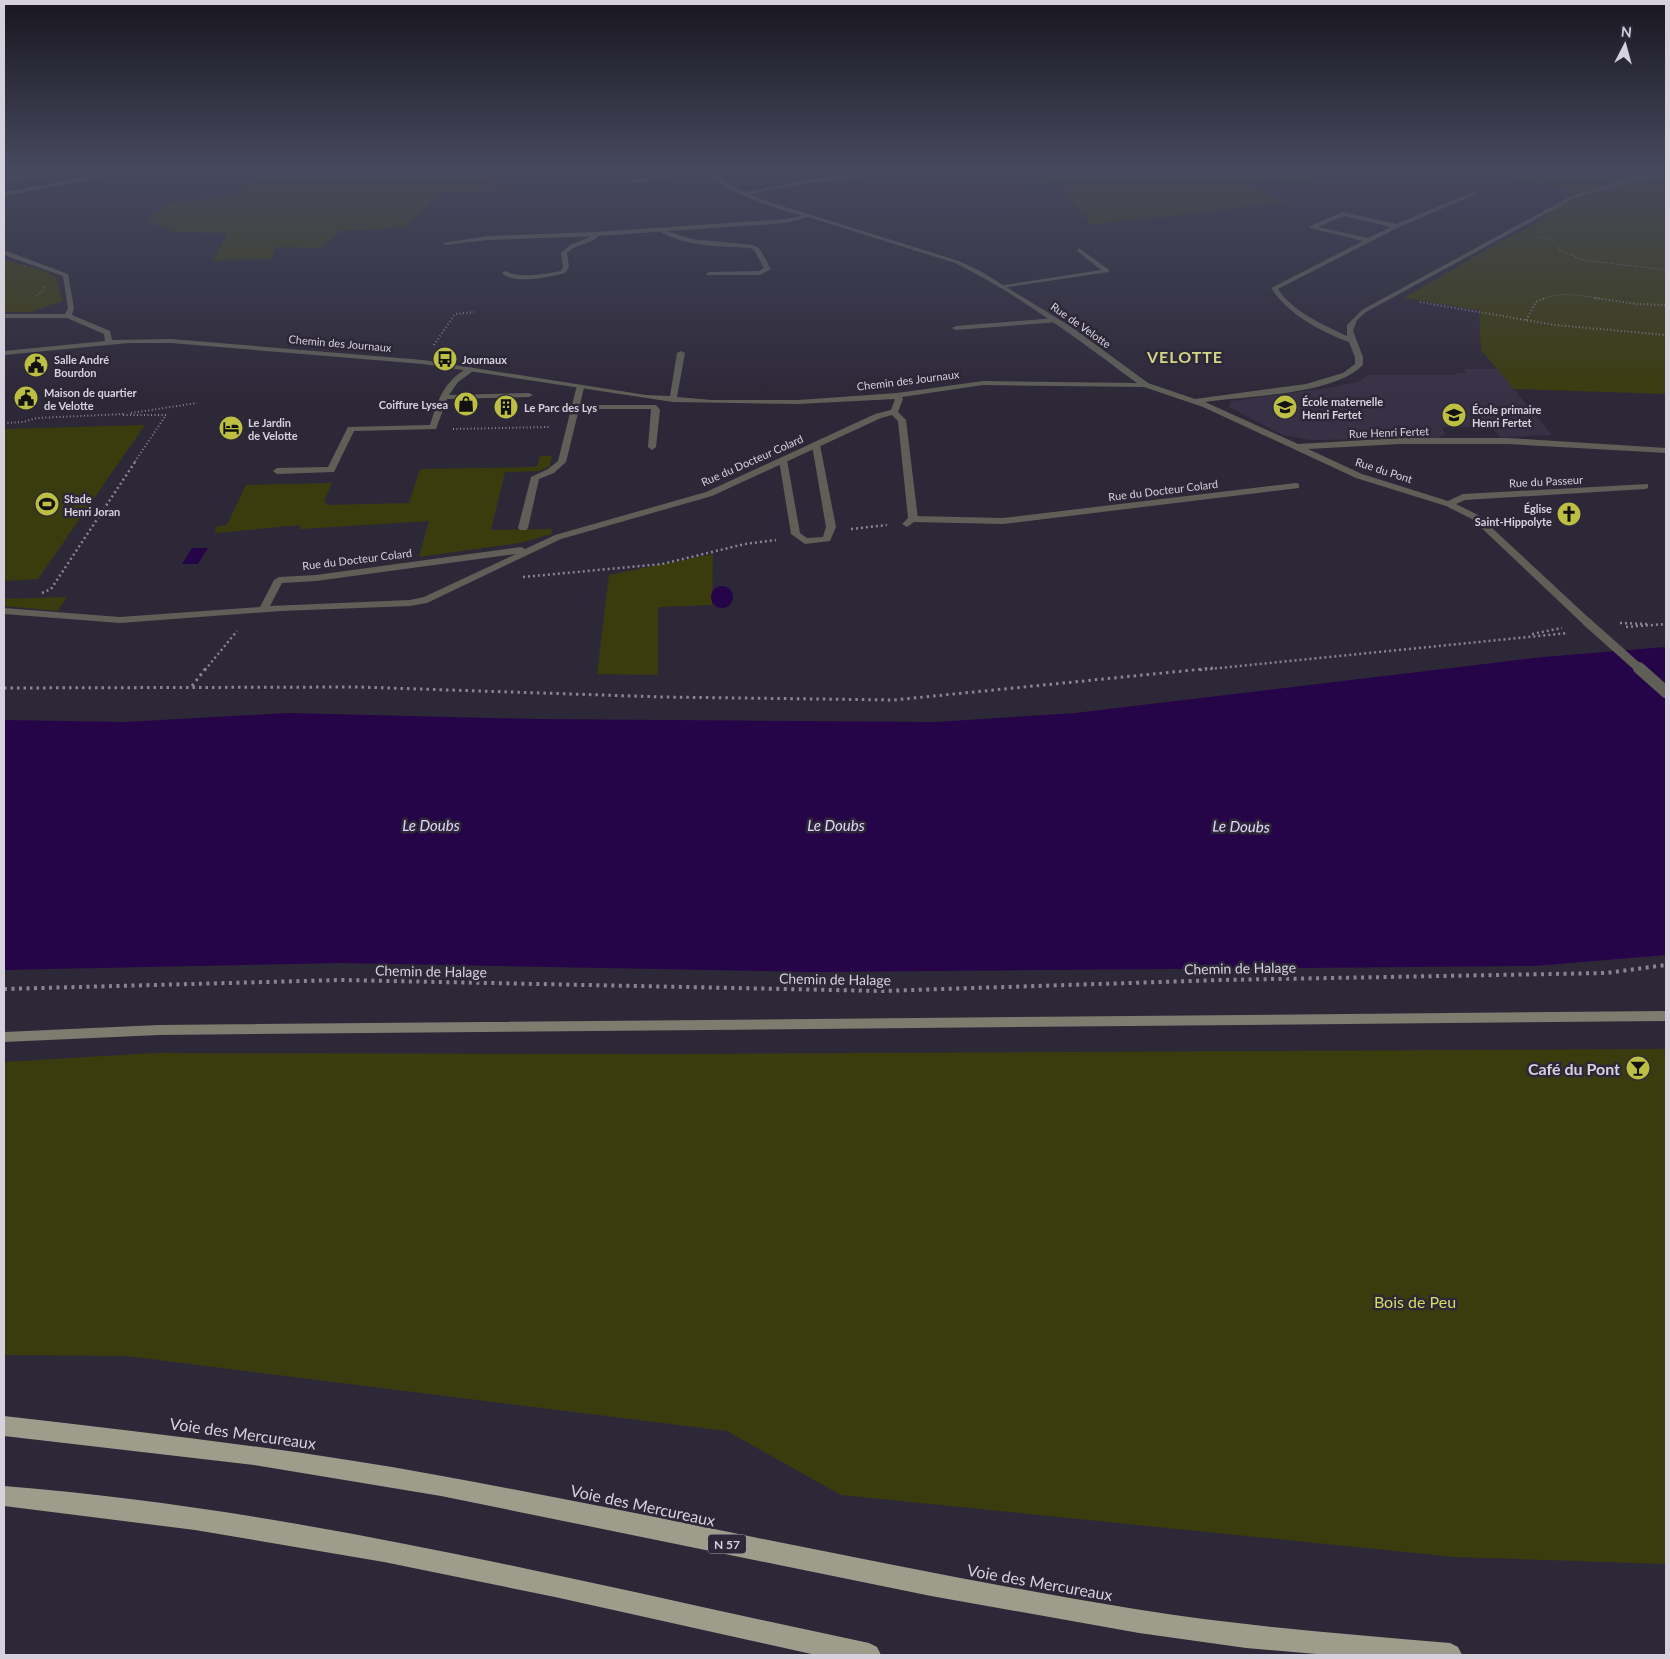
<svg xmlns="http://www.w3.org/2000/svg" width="1670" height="1659" viewBox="0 0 1670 1659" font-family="Lato,sans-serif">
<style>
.built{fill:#383146}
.green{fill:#3b3c0d}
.water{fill:#260448}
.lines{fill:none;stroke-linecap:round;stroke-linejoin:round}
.path-far4{stroke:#888492;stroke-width:1;stroke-dasharray:1 2;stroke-linecap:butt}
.path-far3{stroke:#888492;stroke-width:2;stroke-dasharray:1 2.5;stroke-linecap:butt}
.path-far2{stroke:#888492;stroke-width:2.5;stroke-dasharray:2 3;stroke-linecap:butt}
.path-far1{stroke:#888492;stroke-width:3;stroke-dasharray:2.5 4;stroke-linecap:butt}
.path{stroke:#888492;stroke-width:4;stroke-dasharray:3 4.5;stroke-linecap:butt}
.service{fill:#5f5f57;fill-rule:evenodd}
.minor{fill:#5f5f57;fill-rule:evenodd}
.secondary{fill:#7c7c6f;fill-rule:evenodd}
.trunk{fill:#9c9d8a;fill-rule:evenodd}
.minor-bridge-far1{stroke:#5f5f57;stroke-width:9}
.minor-bridge{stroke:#5f5f57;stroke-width:12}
.labels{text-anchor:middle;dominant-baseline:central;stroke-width:5;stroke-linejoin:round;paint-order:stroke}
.far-street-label{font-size:11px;fill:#d5d2dd;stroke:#2d2838}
.far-poi-label{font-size:11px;font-weight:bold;fill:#d5d2dd;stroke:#2d2838;text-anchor:start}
.shield{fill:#2d2838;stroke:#a39fac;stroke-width:1}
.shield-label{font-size:12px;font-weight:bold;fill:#d5d2dd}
.street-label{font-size:14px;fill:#d5d2dd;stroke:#2d2838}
.water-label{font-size:15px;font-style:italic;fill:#e2d6ff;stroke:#2d2838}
.far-district-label{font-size:16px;font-weight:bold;letter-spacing:1px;fill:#d2d587;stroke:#2d2838}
.near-poi-label{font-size:16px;font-weight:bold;fill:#d5d2dd;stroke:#2d2838;text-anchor:end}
.near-park-label{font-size:16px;fill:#d8da61;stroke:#2d2838}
.near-street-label{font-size:16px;fill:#d5d2dd;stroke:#2d2838}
</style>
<rect width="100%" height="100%" fill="#2d2838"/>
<path class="built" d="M1464 369H1497L1552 435 1500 437 1491 427H1442L1445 434 1439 438 1310 440 1283 435 1229 407 1231 401 1327 388 1358 382 1369 375H1455V373H1466Z"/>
<path class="green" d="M255 168H482L505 189 442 192 407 227 341 231 321 248 277 247 271 259 212 261 228 233 174 232 146 220 172 202 235 196 254 179Z
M1032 168H1370L1326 174 1297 183 1278 178 1241 183 1286 202 1092 225 1057 185Z
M1470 168H1666V394L1514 389 1481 350 1479 310 1404 298 1503 240 1531 226 1575 192Z
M4 259 44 271 56 277 63 301 30 312H4Z
M145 425 38 579 4 581V429Z
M540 456H552L550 466 539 471 505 472 491 530 551 529 552 534 519 543 419 557 429 521 300 529V525L215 533 216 527 227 525 246 485 332 483 324 501 327 505 409 503 420 469 533 467 538 465Z
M713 554 712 605 658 607V675L597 674 609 575Z
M67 597 58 611 4 606V599Z
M1666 1049V1564L1455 1557 841 1495 727 1431 127 1356 4 1355V1062L155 1053 678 1054Z"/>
<path class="water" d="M192 548H208L198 564H182Z
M711 597a11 11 0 1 1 22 0a11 11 0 1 1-22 0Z
M1666 647V955L1534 966 812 972 342 963 4 970V720L125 722 288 713 535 719 936 722 1075 713 1543 657Z"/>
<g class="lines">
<path class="path-far4" d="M295 168 326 177 335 171 349 169
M348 169 377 168
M1539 237 1549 239 1562 251 1583 260 1666 270
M36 296 43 291 44 286
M1543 299C1562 291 1583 296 1603 299"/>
<path class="path-far3" d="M1595 298 1637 304 1666 305
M1420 302 1555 325 1666 335
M1526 320 1536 302 1545 298
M434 345 455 314 474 312
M131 413 197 403
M123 415H166L134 463
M4 423 23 422 37 418 125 414
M453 429 549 427"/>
<path class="path-far2" d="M851 529 887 525
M523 577 662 564 745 544 776 540
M42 593 51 589 135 462
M1620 623 1647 624
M1626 627 1666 624
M1532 634 1562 628
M205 670 237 631
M1200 670 1567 633"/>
<path class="path-far1" d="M192 686 206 668
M4 688 358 687 663 697 894 700 1213 668"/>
<path class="path" d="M4 989 341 980 882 991 1221 980 1606 973 1666 965"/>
<path class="service" d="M139 168H149L4 196V192Z
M705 168 707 171 630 183 627 181Z
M925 168H940L811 183 743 195 740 193 811 179Z
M66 172 68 175 4 181V177Z
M659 229 692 239 753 245 759 248 771 269 760 275H707L706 274 709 272 759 271 764 268 754 250 750 248C719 246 686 247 659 231Z
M597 232 600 234C592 245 577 243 567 253L569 267 565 273C551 277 512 285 502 273L505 271C521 279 543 274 561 271L563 267 561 253 570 245 588 238Z
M1079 248 1109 270V272L1001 288 998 286 1101 270 1077 251Z
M1055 318 1059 320 1058 322 956 330 952 328 956 326Z
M469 367 476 369 458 382 449 395 529 393 533 395 529 397 447 399 436 429 354 431 334 472 277 474 273 471 277 468 328 467 348 427 430 425C439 398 443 382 469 367Z
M577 385 584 387 580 405H656L660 410 656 447 652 450 648 447 651 409H579L566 462 554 473 539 479 528 528 526 530H520L518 528 531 477 548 469 558 461Z
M816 442 820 445 836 527 830 541 805 544 791 534 779 460 783 457 787 460 800 533 807 538 823 537 826 527 812 445Z
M1296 483 1299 484V488L1003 524 913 522 908 519 913 516 1003 518Z"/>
<path class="minor" d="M699 168H705L727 183 763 200 959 261 982 272 1073 328 1148 383 1195 399 1306 384 1343 373 1355 364V357L1349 342C1321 332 1288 314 1271 288L1363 241 1310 228V226L1343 212 1396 224 1474 192 1479 193 1399 227 1278 289C1293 312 1322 324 1347 336V325L1362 310 1571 196 1666 168V172L1575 198 1366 312 1357 320 1353 331 1363 357V365C1332 396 1247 395 1205 402L1298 444 1400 438H1508L1666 448V453L1508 444H1400L1308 449 1362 474 1448 501 1463 494 1648 484V488L1645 489 1465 500 1456 504 1478 515 1591 620 1592 622 1587 625 1583 624 1472 519 1446 506 1356 478 1203 407 1144 387 983 385 902 397 903 399 898 412 906 420 918 519 907 527 902 524 908 518 898 421 892 415 881 418 712 496 561 539 427 603 410 606 281 611 120 623 4 614V608L120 617 260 607 274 580 279 577 316 575 521 547 525 549 555 535 706 492 875 414 891 410 895 399 798 404 673 402 423 364 171 343H129L4 355V351L105 341 104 334 67 318H4V314H65L68 308 63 276 9 257 4 254V250L68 274 74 308 72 315 110 331 112 340 171 339 423 360 646 395 670 396 677 353 681 351 685 353 677 397 712 400H798L897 393 983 381 1137 383C1079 340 1020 295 955 263L808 217 786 223 597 236 488 240 446 245 443 243 488 236 597 232 786 219 802 216C767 205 728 194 699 168ZM1344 216 1391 227 1368 238 1318 227ZM516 554 424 597 410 600 270 606 282 583 316 581Z"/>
<path class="secondary" d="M1666 1011V1021L159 1035 4 1042V1032L159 1025Z"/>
<path class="trunk" d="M4 1416C150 1433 296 1449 442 1476 673 1518 903 1571 1135 1609 1240 1626 1345 1634 1450 1643L1458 1647 1462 1655H1328L1246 1648 1139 1633 931 1596 441 1496 254 1465 4 1436Z
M4 1486C297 1509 583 1583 869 1643L877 1647 881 1655H816L555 1597 384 1562 195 1530 4 1506Z"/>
<path class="minor-bridge-far1" d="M1587 622 1641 670"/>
<path class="minor-bridge" d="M1639 668 1666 692"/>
</g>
<linearGradient id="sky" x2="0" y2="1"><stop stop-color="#19161f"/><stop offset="0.42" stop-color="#46485e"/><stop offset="1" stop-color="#46485e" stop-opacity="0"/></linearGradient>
<rect width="1670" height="400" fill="url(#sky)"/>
<defs>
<symbol id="bus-disc" viewBox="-11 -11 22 22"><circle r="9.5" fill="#bdbf43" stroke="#2d2838"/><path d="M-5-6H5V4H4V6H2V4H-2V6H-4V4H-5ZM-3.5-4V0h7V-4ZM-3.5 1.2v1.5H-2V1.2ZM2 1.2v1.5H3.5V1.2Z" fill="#111"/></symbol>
<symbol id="civic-disc" viewBox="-11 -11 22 22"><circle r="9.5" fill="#bdbf43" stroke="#2d2838"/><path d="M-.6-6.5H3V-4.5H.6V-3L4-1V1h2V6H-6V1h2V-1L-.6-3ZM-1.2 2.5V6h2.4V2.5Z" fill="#111"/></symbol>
<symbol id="shop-disc" viewBox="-11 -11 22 22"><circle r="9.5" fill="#bdbf43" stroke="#2d2838"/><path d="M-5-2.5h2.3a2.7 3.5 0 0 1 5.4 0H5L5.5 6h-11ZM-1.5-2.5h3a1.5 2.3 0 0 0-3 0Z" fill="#111"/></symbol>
<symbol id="building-disc" viewBox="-11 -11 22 22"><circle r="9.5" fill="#bdbf43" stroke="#2d2838"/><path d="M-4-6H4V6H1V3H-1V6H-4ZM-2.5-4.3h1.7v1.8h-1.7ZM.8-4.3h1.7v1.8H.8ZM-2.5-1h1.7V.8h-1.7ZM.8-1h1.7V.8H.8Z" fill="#111"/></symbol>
<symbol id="school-disc" viewBox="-11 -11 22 22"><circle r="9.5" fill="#bdbf43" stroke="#2d2838"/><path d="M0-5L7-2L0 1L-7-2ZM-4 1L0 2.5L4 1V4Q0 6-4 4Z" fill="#111"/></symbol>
<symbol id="hotel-disc" viewBox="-11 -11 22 22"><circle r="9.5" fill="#bdbf43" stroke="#2d2838"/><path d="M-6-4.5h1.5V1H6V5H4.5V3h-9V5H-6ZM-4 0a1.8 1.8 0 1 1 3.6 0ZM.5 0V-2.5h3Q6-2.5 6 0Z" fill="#111"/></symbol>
<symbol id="stadium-disc" viewBox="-11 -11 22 22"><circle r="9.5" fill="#bdbf43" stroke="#2d2838"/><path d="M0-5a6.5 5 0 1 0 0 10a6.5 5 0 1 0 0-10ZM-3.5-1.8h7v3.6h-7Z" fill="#111"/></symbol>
<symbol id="church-disc" viewBox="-11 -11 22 22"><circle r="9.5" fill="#bdbf43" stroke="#2d2838"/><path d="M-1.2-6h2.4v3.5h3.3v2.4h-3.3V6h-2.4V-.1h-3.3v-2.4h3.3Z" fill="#111"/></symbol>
<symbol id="bar-disc" viewBox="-11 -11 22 22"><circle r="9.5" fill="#bdbf43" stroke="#2d2838"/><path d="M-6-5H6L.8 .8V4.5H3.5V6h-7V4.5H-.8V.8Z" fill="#111"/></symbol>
</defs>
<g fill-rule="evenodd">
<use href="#bus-disc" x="431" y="345" width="28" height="28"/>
<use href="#civic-disc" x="22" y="351" width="28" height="28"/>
<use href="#civic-disc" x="12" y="384" width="28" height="28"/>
<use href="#shop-disc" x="452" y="390" width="28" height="28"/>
<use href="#building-disc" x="492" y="393" width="28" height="28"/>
<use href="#school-disc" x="1271" y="393" width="28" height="28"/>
<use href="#school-disc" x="1440" y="401" width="28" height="28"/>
<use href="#hotel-disc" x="217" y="414" width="28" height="28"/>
<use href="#stadium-disc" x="33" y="490" width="28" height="28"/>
<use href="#church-disc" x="1555" y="500" width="28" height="28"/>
<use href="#bar-disc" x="1624" y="1054" width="28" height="28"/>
</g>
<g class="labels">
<g class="far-street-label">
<text transform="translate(1081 325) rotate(35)">Rue de Velotte</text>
<text transform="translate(340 343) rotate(5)">Chemin des Journaux</text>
<text transform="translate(908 380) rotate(-7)">Chemin des Journaux</text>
<text transform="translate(1389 432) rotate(-2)">Rue Henri Fertet</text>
<text transform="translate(752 460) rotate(-24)">Rue du Docteur Colard</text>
<text transform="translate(1384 470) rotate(18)">Rue du Pont</text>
<text transform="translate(1546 481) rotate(-3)">Rue du Passeur</text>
<text transform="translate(1163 490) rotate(-7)">Rue du Docteur Colard</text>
<text transform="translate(357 559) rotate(-7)">Rue du Docteur Colard</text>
</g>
<g class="far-poi-label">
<text x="54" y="359">Salle André<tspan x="54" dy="13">Bourdon</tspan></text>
<text x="462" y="359">Journaux</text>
<text x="44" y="392">Maison de quartier<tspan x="44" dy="13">de Velotte</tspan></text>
<text x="1302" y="401">École maternelle<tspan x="1302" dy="13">Henri Fertet</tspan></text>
<text x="448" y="404" text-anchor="end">Coiffure Lysea</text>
<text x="524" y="407">Le Parc des Lys</text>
<text x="1472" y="409">École primaire<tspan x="1472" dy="13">Henri Fertet</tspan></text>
<text x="248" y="422">Le Jardin<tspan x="248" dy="13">de Velotte</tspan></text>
<text x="64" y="498">Stade<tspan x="64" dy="13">Henri Joran</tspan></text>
<text x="1552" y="508" text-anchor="end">Église<tspan x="1552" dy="13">Saint-Hippolyte</tspan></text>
</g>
<rect class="shield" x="708" y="1534.5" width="38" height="19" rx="4"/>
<g class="shield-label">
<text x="727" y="1544">N 57</text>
</g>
<g class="street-label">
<text transform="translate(1240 968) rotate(-1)">Chemin de Halage</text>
<text transform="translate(431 971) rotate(1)">Chemin de Halage</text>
<text transform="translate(835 979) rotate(1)">Chemin de Halage</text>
</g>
<g class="water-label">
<text x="431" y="825">Le Doubs</text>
<text x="836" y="825">Le Doubs</text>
<text transform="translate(1241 826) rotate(1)">Le Doubs</text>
</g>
<g class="far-district-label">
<text x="1185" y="356">VELOTTE</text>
</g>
<g class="near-poi-label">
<text x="1620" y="1068">Café du Pont</text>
</g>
<g class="near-park-label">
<text x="1415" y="1301">Bois de Peu</text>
</g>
<g class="near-street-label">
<text transform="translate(243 1433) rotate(8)">Voie des Mercureaux</text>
<text transform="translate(643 1505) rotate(12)">Voie des Mercureaux</text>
<text transform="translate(1040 1582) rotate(10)">Voie des Mercureaux</text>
</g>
</g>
<rect width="1670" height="1659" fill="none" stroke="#d5d2dd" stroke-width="10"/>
<g transform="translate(1625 45) rotate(6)" stroke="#2d2838" stroke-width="4" paint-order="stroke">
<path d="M0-4L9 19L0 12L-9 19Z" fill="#d5d2dd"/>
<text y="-8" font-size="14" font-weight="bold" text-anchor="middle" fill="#d5d2dd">N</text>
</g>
</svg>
